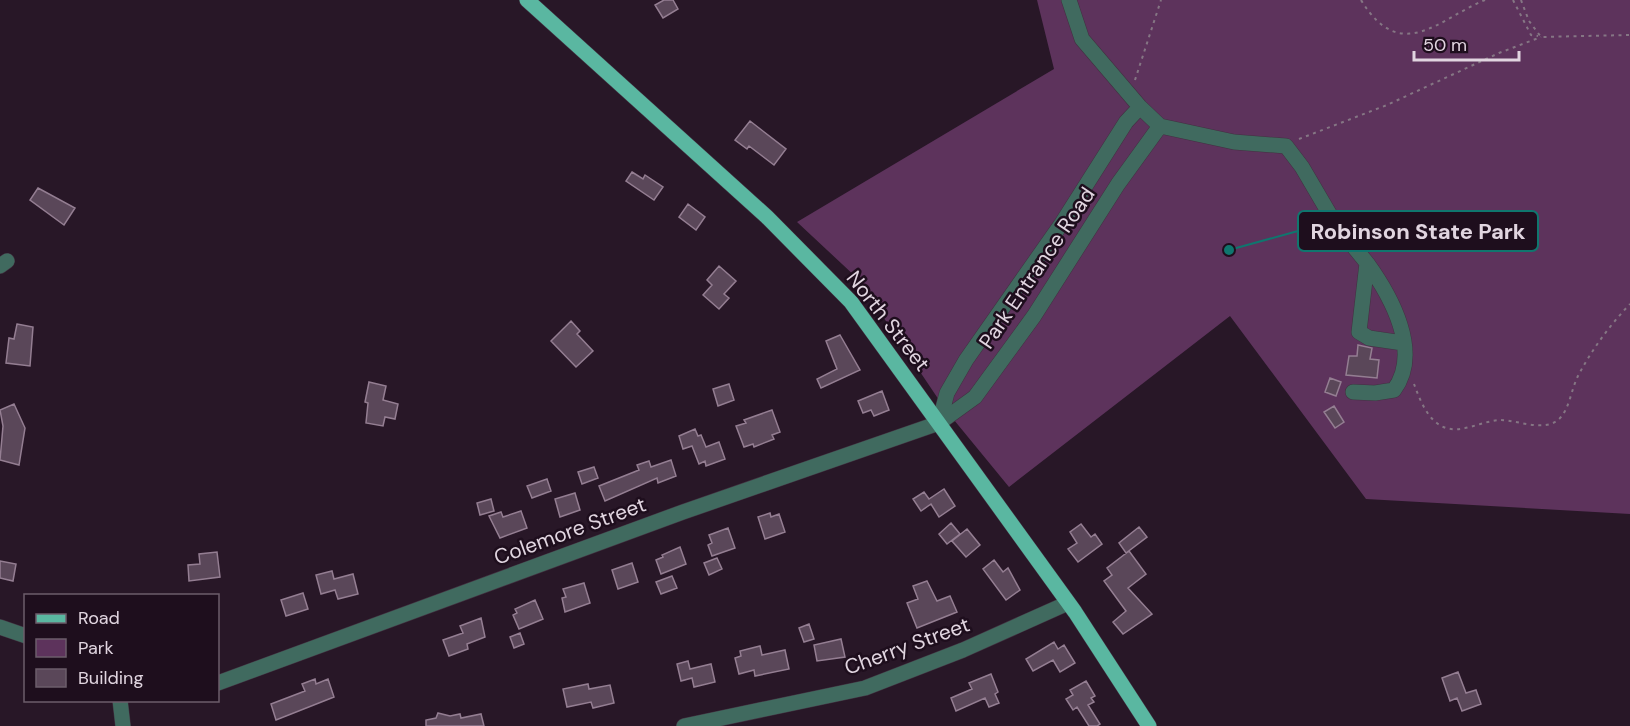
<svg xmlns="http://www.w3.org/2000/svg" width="1630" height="726" viewBox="0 0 1630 726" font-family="'DM Sans',sans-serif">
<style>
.green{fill:#5d335c}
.building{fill:#5a4759;stroke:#947e92;stroke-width:1.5}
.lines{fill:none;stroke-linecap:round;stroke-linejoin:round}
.minor-casing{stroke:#423241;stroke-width:16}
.major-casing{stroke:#423241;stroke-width:16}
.path{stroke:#857684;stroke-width:2;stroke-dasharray:3 4.5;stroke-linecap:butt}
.minor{stroke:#406a5f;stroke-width:15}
.major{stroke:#5ab7a1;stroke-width:15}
.labels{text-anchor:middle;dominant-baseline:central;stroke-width:5;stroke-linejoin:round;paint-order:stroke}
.street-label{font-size:21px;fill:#e1d5e0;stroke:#1e0e1d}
.leader{fill:none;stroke:#0f766e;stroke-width:2}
.callout-dot{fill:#0f766e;stroke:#1e0e1d;stroke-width:2}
.callout{fill:#1e0e1d;stroke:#0f766e;stroke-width:2}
.callout-label{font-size:22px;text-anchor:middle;font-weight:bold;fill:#e1d5e0}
</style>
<rect width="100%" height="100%" fill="#281727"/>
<path class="green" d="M1037 0H1630V514L1366 499 1230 316 1009 487 945 409 857 278 797 222 1054 69Z"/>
<path class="building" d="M664 0H673L678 9 663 18 655 5Z
M750 121 786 149 774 165 749 146 747 149 735 140Z
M632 172 643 179 645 175 663 187 654 200 626 181Z
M38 188 75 208 64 225 30 200Z
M688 204 705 217 696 230 679 217Z
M719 266 736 281 724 294 729 298 719 309 703 295 712 285 707 280Z
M571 321 580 331 577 334 593 351 576 367 551 341Z
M17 324 33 327 30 366 6 363 9 338 14 339Z
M840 335 860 370 821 388 817 379 837 369 826 341Z
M1358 345 1372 348 1370 359 1379 360 1377 378 1346 375 1349 356H1357Z
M1330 378 1341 382 1336 396 1325 392Z
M369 382 386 386 383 400 398 404 395 419 385 417 383 426 366 423 368 403 365 402Z
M729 384 734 400 718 406 713 389Z
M882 391 889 410 874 416 871 410 863 413 858 401Z
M14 404 25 428 19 465 0 460 3 426 0 410Z
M1334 406 1344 422 1335 428 1324 412Z
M772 410 780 432 772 435 774 439 754 447 753 444 744 447 736 426 746 423 744 420Z
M695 429 698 436 701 435 706 447 719 442 725 459 706 466 705 461 699 464 692 446 683 449 679 436Z
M671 460 676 476 658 483 657 478 605 501 599 486 639 470 637 465 649 461 651 467Z
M594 467 598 478 582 484 578 472Z
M547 479 551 491 532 498 527 486Z
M944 489 955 506 939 517 931 504 921 511 913 499 924 492 929 499Z
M575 493 580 510 560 517 555 499Z
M491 499 494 511 480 515 477 503Z
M521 511 527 528 500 538 489 516 501 512 503 517Z
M770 513 771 517 779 514 785 532 765 539 758 517Z
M951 523 960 534 947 544 939 534Z
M1081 524 1091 537 1095 534 1102 544 1078 562 1068 549 1077 543 1070 532Z
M1139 527 1147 537 1126 553 1119 543Z
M728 528 735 548 712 556 708 545 712 543 709 535Z
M967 529 980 545 966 557 952 541Z
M680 547 686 564 661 574 656 560 663 557 662 555Z
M1129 551 1146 574 1128 588 1152 614 1123 634 1113 622 1126 611 1104 581 1112 575 1107 568Z
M217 552 220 577 189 581 188 565 200 564 199 554Z
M717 558 722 569 709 575 704 563Z
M994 560 1003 572 1008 568 1020 590 1006 600 983 569Z
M0 561 16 564 13 581 0 578Z
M632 563 638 582 618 589 612 570Z
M332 571 334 579 353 574 358 594 338 599 335 590 321 594 316 575Z
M672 576 677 588 661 594 656 582Z
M927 581 937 601 950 596 957 612 917 628 907 603 918 599 913 586Z
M584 583 590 603 565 612 562 598 566 597 563 589Z
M303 593 308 609 286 616 281 600Z
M535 600 543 619 519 629 513 615 517 613 515 609Z
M481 618 485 637 467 644 468 649 449 656 443 640 463 633 460 626Z
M809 624 814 639 804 642 799 628Z
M520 633 524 644 514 648 510 637Z
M841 639 845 657 817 661 814 645Z
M1054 642 1058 649 1064 645 1075 663 1060 672 1053 660 1033 671 1026 659Z
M760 646 762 655 785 650 789 669 755 676 754 670 739 674 735 658 741 656 740 651Z
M688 661 690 669 711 664 715 682 694 687 692 678 681 681 677 664Z
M1458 672 1466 693 1476 690 1481 704 1462 711 1457 698 1450 701 1442 678Z
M991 674 998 692 995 694 999 703 989 707 985 698 956 711 951 698 972 689 969 683Z
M315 679 316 684 328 679 334 697 276 720 271 704 305 691 302 684Z
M1086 681 1095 696 1091 698 1094 702 1088 705 1100 724 1097 726H1089L1077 707 1073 710 1066 699 1073 695 1070 690Z
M588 684 589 689 610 685 614 703 593 708 591 702 567 707 563 689Z
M438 713 450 716 460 714 461 718 481 714 484 726H426V720L436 718Z"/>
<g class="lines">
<defs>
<path id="minor" d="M1069 0 1082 39 1140 107 1160 126 1234 142 1286 146 1302 167 1336 225 1367 263 1359 332 1369 338 1403 343
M0 266 7 261
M1353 392 1375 393 1394 390C1422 352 1391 296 1367 263
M939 423 947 393 966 360 1062 223 1126 122 1140 107
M0 627 26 636
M218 683 683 512 939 423 975 397 1034 316 1118 184 1160 126
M120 700 123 726
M684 726 865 688 963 650 1068 603"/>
<path id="major" d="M527 0 767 217 851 302 1075 612 1149 726"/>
</defs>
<use href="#minor" class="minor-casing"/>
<use href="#major" class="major-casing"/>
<path class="path" d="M1361 0C1401 66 1440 18 1485 0
M1513 0 1531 35 1538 36
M1521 0 1529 21 1541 37 1630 35
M1135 80 1161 0
M1299 139 1387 105 1499 53 1541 37
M1414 384C1420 400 1428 422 1446 428 1463 433 1482 421 1500 420 1517 420 1543 432 1558 420 1570 410 1571 388 1579 374 1593 348 1610 325 1630 304"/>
<use href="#minor" class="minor"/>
<use href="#major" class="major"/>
</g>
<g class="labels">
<g class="street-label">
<text transform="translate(1037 268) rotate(-56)">Park Entrance Road</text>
<text transform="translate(888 321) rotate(52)">North Street</text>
<text transform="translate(570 531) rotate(-20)">Colemore Street</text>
<text transform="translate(907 646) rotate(-20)">Cherry Street</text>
</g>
</g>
<path class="leader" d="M1229 250L1298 231"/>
<circle class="callout-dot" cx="1229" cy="250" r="6"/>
<rect class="callout" x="1298" y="211" width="240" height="40" rx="6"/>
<g class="callout-label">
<text x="1418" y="239">Robinson State Park</text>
</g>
<rect x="24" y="594" width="195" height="108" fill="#1e0e1d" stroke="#6c5e6b" stroke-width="1.5"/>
<rect x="36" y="614" width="30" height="9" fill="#5ab7a1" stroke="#6c5e6b" stroke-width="1.5"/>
<text x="78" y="624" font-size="18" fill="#e1d5e0">Road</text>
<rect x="36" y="639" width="30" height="18" fill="#5d335c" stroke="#6c5e6b" stroke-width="1.5"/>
<text x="78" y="654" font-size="18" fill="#e1d5e0">Park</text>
<rect x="36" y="669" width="30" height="18" fill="#5a4759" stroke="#6c5e6b" stroke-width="1.5"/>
<text x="78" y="684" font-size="18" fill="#e1d5e0">Building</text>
<path d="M1414 51v9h105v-9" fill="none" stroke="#e1d5e0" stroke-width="3"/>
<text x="1423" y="51" font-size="18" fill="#e1d5e0" stroke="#1e0e1d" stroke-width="4.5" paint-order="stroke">50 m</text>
</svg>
